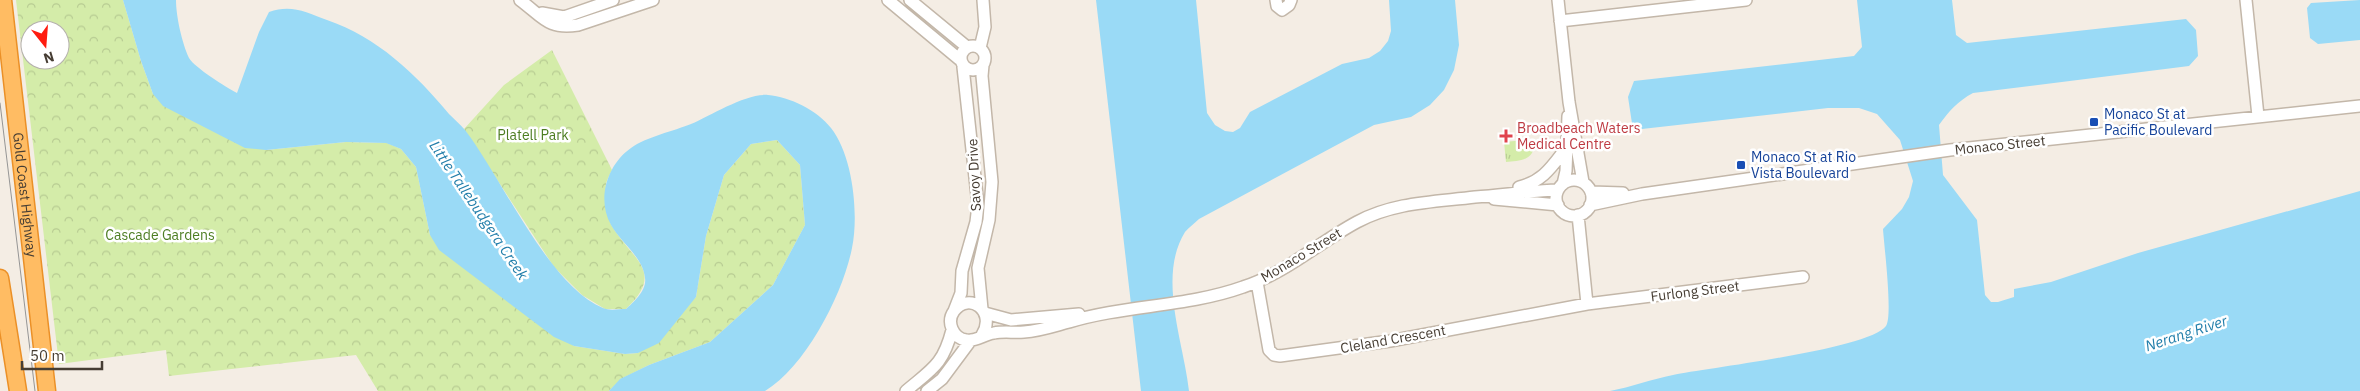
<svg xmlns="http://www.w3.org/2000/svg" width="2360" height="391" viewBox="0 0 2360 391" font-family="'IBM Plex Sans',sans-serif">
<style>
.grass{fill:url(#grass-tufts)}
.park{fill:url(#park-crowns);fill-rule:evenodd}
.water{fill:#9adaf6}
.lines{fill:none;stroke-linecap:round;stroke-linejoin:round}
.minor-casing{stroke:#c3b7a9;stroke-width:14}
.highway-casing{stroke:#eb9027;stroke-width:19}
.minor{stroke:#fff;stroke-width:11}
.highway{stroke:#ffbc63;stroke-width:16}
.tram{stroke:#959595;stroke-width:1}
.transit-dot{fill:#1a4fb4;stroke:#fff;stroke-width:2}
.health-dot{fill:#e0444e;stroke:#fff;stroke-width:2}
.labels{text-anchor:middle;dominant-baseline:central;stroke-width:5;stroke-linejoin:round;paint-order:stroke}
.transit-label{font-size:14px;fill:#164399;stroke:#fff;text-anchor:start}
.health-label{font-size:14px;fill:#be3a42;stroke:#fff;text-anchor:start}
.park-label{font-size:14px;fill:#4d7d22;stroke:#fff}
.street-label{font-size:14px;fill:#463d33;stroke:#fff}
.water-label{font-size:15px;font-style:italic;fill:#227eaa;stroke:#fff}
</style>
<defs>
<pattern id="grass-tufts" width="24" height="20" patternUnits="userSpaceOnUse" patternTransform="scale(1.25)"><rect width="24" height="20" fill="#d4eca9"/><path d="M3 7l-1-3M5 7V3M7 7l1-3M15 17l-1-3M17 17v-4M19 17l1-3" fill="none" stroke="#b7cb92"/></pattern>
<pattern id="park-crowns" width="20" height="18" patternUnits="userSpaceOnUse" patternTransform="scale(1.25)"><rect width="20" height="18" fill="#d4eca9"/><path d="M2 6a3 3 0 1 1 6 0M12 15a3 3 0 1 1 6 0" fill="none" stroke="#b7cb92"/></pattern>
</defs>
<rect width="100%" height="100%" fill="#f4ede4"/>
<path class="grass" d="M1525 140 1527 149 1534 148C1531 161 1517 161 1506 162L1504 142Z"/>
<path class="park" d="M16 0H123L141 61 153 94 266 150 346 142 387 143 401 149 416 167 430 235 574 346 625 354 638 353 696 297 706 236 724 175 751 144 777 140 800 165 805 225 773 285 710 342 649 365 621 379 609 391H378L356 355 169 376 166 350 59 364ZM30 30H60V60H30Z
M552 50 612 170C610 174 607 179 606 184 605 191 608 221 612 226 632 260 666 271 626 309H605L582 295 554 267 464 129 504 85Z"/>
<path class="water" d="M123 0H176C176 16 182 43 189 58 195 68 226 87 237 93L259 32 269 12C291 4 306 12 327 20 377 37 416 74 449 114 454 119 460 124 465 130 502 178 548 285 603 308 609 311 619 309 626 309 634 302 647 290 645 278 643 257 621 243 611 225 596 198 608 164 631 148 646 137 674 131 691 124 712 115 746 93 768 95 790 97 817 110 831 128 853 156 859 214 852 248 843 294 806 366 765 391H609L620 379 649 365 710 342 773 285 805 225 800 165 777 140 751 144 724 175 706 236 696 297 659 343 638 353 625 354 574 346 554 337 439 250 430 235 416 167 401 149 386 143 346 142 266 150 245 148 163 106 153 94 141 61Z
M1096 0H1196L1207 113 1215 125 1225 131 1233 132 1240 128 1250 112 1342 64 1369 58 1380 51 1388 41 1391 31 1389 0H1455L1459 45 1454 70 1444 90 1430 105 1411 117 1374 125 1199 219C1195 223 1189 227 1185 232 1157 277 1184 343 1189 391H1141Z
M1857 0H1952L1956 35 1967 43 2186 19 2196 30 2198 56 2189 66 1973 93C1958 101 1949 111 1939 125L1943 175 1977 220 1985 295 1991 302H1998L2014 297V289L2051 282 2138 253 2360 191V391H1610C1631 387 1652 379 1673 375 1708 368 1869 349 1886 326 1893 316 1884 245 1883 229L1902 209 1909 197 1913 181 1900 140 1877 114 1859 108H1828L1633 130 1628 97 1634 81 1854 56 1862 47Z
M2360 0V40L2318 44 2310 38 2307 8 2311 3Z"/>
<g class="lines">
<defs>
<path id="minor" d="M520 0C543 17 548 30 578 25L653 0
M888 0 959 59
M910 0 967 47
M1276 0 1277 6 1282 10 1289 5 1291 0
M1558 0 1569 102 1583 182
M2246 0 2258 116
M542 13 564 17 613 0
M1560 21 1746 0
M961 58a12 12 0 1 1 24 0a12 12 0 1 1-24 0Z
M980 48 985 27 983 0
M1556 198a18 18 0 1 1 36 0a18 18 0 1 1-36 0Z
M1563 184 1566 171 1568 116
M1519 187C1544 181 1552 166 1567 147
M1591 192 1623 193
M1494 199 1558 205
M1590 205 1642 194 1950 150 2360 106
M1578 215 1587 304
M1257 282 1269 350 1274 355 1280 356 1390 341 1587 304 1803 277
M982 309 978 268 989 220 992 182 982 76 983 65
M954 311 961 293 962 271 976 222 978 205 963 67
M985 313 1011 320 1079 314
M982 335C997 311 969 291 954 311 946 322 953 338 966 340 976 342 984 334 994 333 1004 331 1014 333 1024 332 1040 331 1054 326 1069 322 1125 305 1187 307 1243 287 1286 273 1318 243 1357 222 1394 202 1435 202 1475 197 1503 195 1530 191 1558 190
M906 391C932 369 943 365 952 330
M927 391 942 379 971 340"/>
<g id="highway">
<path id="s1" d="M3 0 47 391"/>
<path d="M0 278 18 391"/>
</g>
</defs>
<use href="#minor" class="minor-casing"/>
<use href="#highway" class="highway-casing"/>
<use href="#minor" class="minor"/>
<use href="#highway" class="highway"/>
<path class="tram" d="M0 103 35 391"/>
</g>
<g class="transit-dot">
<rect x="2089" y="117" width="10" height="10" rx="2.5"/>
<rect x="1736" y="160" width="10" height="10" rx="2.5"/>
</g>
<path class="health-dot" d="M1503.5 128.5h5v5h5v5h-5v5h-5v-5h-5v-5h5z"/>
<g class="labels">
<g class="transit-label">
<text x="2104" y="114">Monaco St at<tspan x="2104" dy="16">Pacific Boulevard</tspan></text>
<text x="1751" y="157">Monaco St at Rio<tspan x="1751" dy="16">Vista Boulevard</tspan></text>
</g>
<g class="health-label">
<text x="1517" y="128">Broadbeach Waters<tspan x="1517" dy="16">Medical Centre</tspan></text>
</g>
<g class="park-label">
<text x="533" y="135">Platell Park</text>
<text x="160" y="235">Cascade Gardens</text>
</g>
<g class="street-label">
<text transform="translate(2000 145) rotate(-6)">Monaco Street</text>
<text transform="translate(974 175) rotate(-93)">Savoy Drive</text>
<text stroke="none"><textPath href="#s1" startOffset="196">Gold Coast Highway</textPath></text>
<text transform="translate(1301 255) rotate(-31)">Monaco Street</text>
<text transform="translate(1695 291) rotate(-7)">Furlong Street</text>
<text transform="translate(1393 339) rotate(-10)">Cleland Crescent</text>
</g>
<g class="water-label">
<text transform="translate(479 210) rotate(56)">Little Tallebudgera Creek</text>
<text transform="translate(2186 333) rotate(-18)">Nerang River</text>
</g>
</g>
<g transform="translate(45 45) rotate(163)"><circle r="24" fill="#ffffff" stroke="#b5b1ad"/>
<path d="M0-4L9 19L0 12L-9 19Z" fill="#ff1c0f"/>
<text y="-8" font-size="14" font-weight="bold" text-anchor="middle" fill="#463d33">N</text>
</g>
<path d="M22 361v8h80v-8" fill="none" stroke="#463d33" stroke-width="2.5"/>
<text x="30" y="361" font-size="15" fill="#463d33" stroke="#ffffff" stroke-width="4" paint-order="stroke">50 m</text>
</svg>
